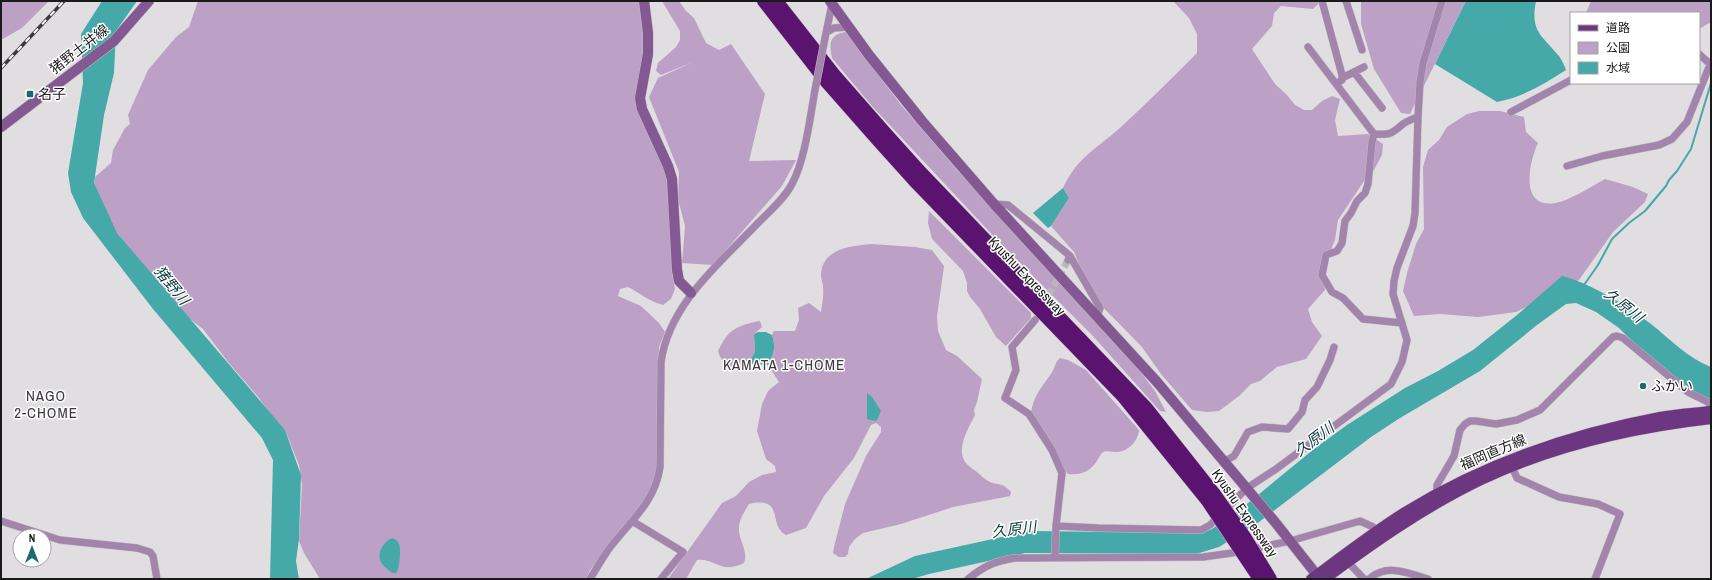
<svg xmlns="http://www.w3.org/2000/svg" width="1712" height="580" viewBox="0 0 1712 580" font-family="'Archivo Narrow','Noto Sans JP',sans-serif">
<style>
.green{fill:#bca0c6}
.water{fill:#45a8a9}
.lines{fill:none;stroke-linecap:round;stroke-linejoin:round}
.stream{stroke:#45a8a9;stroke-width:2}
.street-tunnel{stroke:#b9b7b9;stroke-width:7;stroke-dasharray:7 3.5;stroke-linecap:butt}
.street-casing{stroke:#bdbbbd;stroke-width:8}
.secondary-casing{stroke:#bdbbbd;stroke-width:11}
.primary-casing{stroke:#bdbbbd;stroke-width:11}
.highway-casing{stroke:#bdbbbd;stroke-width:13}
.street{stroke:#a284ad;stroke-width:7}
.secondary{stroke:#845893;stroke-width:10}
.primary{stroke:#6d3680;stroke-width:10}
.highway{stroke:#5a136e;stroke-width:12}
.rail-casing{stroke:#3a393b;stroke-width:3.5}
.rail{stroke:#fff;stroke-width:2;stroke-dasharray:6;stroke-linecap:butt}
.street-bridge-casing{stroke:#bdbbbd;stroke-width:8;stroke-linecap:butt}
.highway-bridge-casing{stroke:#bdbbbd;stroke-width:13;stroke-linecap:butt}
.street-bridge{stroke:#a284ad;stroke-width:7}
.highway-bridge{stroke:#5a136e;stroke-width:12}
.poi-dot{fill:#1c696a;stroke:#fff;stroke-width:1.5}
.labels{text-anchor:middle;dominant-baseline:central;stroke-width:3;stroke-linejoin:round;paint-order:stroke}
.street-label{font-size:14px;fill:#1b1a1b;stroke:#fff}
.poi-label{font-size:14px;fill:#1b1a1b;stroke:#fff;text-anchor:start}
.water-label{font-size:15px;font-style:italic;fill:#083839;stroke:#fff}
.neighbourhood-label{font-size:15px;letter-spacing:1px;fill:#3b393c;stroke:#fff}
</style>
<rect width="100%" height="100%" fill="#e0dee1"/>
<path class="green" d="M1 1H49L22 28 1 40Z
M198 1H639L644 42V57L638 89 668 170 672 243V274L675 289 671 299 663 305C650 302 640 293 628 287L620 289 618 296 641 306 659 323 665 332 659 347 656 471C646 510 614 539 590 570L586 579H320L304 553 299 541 302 485 299 465 285 430 271 415 259 398 228 362 203 329 190 319 154 280 117 233 105 211 94 183 95 177 111 163 113 150 125 128 130 124 128 115 148 70 176 37 189 27Z
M662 1H679L686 11 694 18 706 43 719 50 731 44 765 94 749 161 796 160 782 186 713 265 682 263 685 226 678 199 679 172 649 97 658 78 693 62 661 75 656 71 658 63 676 47 680 40V31Z
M1173 1H1318V4L1313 9 1281 6 1274 13 1272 26 1252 49 1275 84 1287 95 1295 105 1304 110H1312L1322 101 1332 96 1340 99 1335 120 1338 136 1368 134 1383 144 1382 155 1374 170 1364 181 1338 220 1335 240 1327 259 1324 272 1325 290 1308 309 1312 322 1322 336 1306 359 1277 367 1260 381 1251 384 1239 396 1219 411 1207 412 1192 410 1161 374 1142 347 1092 296 1074 252 1051 226 1069 198 1063 188C1077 157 1098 148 1122 126 1147 103 1172 78 1197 53V34L1189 18Z
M1361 1H1466L1410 114 1401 113 1374 69 1361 24Z
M1591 1H1711V22L1699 29V13H1586Z
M846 32 901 105 958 171 1133 362 1155 391 1166 412 1160 411 1093 336 1000 243 871 105 832 58C829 44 829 34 846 32Z
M1479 111H1500L1524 117 1526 132 1538 143C1529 162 1519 209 1555 203 1569 201 1592 186 1605 179L1633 187 1648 194 1645 202 1613 232 1579 280 1569 287 1516 312 1478 317 1440 314 1414 316 1403 291 1407 273 1416 244 1424 229 1423 167 1428 150 1439 140 1447 127 1467 114Z
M929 211 1031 313V318L1006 346 996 337 980 309 970 297 967 291V283L963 271 932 239 928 223Z
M871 244 915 247 932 250 944 266 937 316 938 331 946 350 957 356 982 379 977 402 974 410 975 415C969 427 956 448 965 462 968 466 973 469 977 472 981 475 985 480 990 482 1000 486 1002 482 1011 492L1010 496 953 507 901 524 863 533 855 539 849 547 848 554 845 557H839L833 553 834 547 845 504 866 456 881 432V427L876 423 871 425 854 458 824 496 806 528 786 535C767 525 786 496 749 504 745 511 739 519 739 528 738 540 749 551 744 563 720 575 716 558 697 560L686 579H668L722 503 736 496 749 482 762 475 776 472 775 466 766 459 757 431 762 404 768 391 779 382 768 365C774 354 776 347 772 335L774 331H795L799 320 798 308 809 303 821 312C822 304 824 295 823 287 823 283 821 279 821 275 822 248 851 246 871 244Z
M760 321 762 327 754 334 755 352 751 359V364C744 370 731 369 724 362 721 359 719 355 718 351 720 347 723 341 726 337 733 327 748 323 760 321Z
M1060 358 1068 360 1086 370 1139 430C1138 442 1127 453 1114 452 1110 452 1106 450 1102 453 1100 455 1098 459 1097 461 1089 472 1082 475 1068 474L1065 471 1054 448 1031 413C1033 397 1042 386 1051 374 1055 368 1055 362 1060 358Z"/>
<path class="water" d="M102 1H137L116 31 114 73 104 115 94 183 117 233 285 430 301 475 299 539 296 561 299 579H270L273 460 262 438 153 309 83 218 71 192 68 173 83 83 81 34Z
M1466 1H1536C1530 32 1542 35 1559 56 1562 60 1564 65 1566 70 1544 84 1523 97 1497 102L1435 64Z
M1063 188 1069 198 1051 226 1048 228 1033 213Z
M1562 276C1588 282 1631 308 1651 324 1671 340 1688 358 1711 367V400L1695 392 1684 384 1636 345 1619 328 1596 312 1576 303 1566 304 1537 325 1480 371 1400 418 1371 437 1259 522 1219 547 1196 554H1188L1025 553 929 574 912 579H866L915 556 1029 531 1201 533 1212 529 1242 508 1314 449 1347 425 1405 388 1438 371 1473 350 1517 315Z
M758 332H766L772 335C776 347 774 354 768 365L751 364V359L755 352 754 334Z
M867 393 872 397 881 411 877 420 875 421 867 419Z
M392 538C395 539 398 541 399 544 401 549 400 569 396 573H392C389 570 383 566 381 562 376 554 384 541 392 538Z"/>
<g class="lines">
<path class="stream" d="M1584 285 1598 265 1612 239 1629 223 1645 211 1666 186 1669 180 1677 171 1691 149 1711 83"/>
<path class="street-tunnel" d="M1044 304 1068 260"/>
<defs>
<path id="street" d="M1322 1 1342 75V80L1336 84
M1346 1 1362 50
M827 32 834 28 849 27
M825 38 832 4
M1308 47 1374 134C1391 135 1391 134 1403 124 1407 121 1413 119 1418 117
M1699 54 1710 64
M1354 72 1382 108
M1342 78 1364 67
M1511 112 1571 80
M1374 134 1372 142 1368 184 1365 193 1357 201 1351 213 1345 221 1342 243 1337 251 1326 255 1322 275 1332 292 1343 298 1363 319 1402 323
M1567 166 1602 156 1659 145 1672 139 1687 122 1711 62
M994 204 1008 205 1063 250 1070 256 1068 260
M1070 256 1100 308 1097 316
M1035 320 1012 347 1016 370 1005 398 1029 414 1052 450 1062 473 1056 526 1055 557
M1225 461 1234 456 1248 432 1262 427 1288 429 1302 412 1305 400 1317 387 1330 360 1334 347
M1512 467 1517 478 1559 497 1598 504 1620 514 1595 579
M1437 493V485L1454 456 1460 430 1465 424 1470 421H1476L1496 424 1517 420 1540 410 1613 337 1617 336 1623 338 1688 392 1708 402 1711 407
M1 521 60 540 137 548 150 552 153 556 157 579
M632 521 683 552 661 579
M1056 526 1099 528 1201 530 1210 525 1247 488 1276 469 1391 384 1402 362 1407 340 1393 294 1394 281 1397 268 1413 226 1415 213 1418 117 1420 82 1423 63 1442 1
M1345 559 1364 579
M590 579C596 569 602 559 608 550 629 522 655 503 660 467L661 362C669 304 720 263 758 223 770 211 784 199 792 184 805 160 810 118 815 90
M968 579C984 566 995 561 1015 558L1203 557 1232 553 1290 541 1360 521 1373 527 1376 531
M1369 579C1387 563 1408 573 1428 579"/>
<path id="secondary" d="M644 1 648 33V54L640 98 642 109 668 166 672 179 677 270 679 281 691 293
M830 1 869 55 922 121 994 204 1157 382 1275 522 1320 579
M1 127 114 41 149 1"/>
<path id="primary" d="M1311 579C1342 556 1373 532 1405 512 1483 464 1570 434 1660 417 1677 414 1694 413 1711 411
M1325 579C1375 542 1425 507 1481 480 1553 446 1632 428 1711 419"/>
<path id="highway" d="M763 1 826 82 878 141 914 181 1122 396 1207 501
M777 1 835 75 885 132 922 173 1147 408 1215 494"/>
</defs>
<use href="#street" class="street-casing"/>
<use href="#secondary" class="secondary-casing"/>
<use href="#primary" class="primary-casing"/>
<use href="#highway" class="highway-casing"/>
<use href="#street" class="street"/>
<use href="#secondary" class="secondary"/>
<use href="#primary" class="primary"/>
<use href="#highway" class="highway"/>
<defs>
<path id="rail" d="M1 68 64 1"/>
</defs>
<use href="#rail" class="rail-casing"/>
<use href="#rail" class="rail"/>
<defs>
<path id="street-bridge" d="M815 90 825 38"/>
<path id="highway-bridge" d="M1215 494 1246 538 1271 579
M1207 501 1259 579"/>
</defs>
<use href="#street-bridge" class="street-bridge-casing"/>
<use href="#highway-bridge" class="highway-bridge-casing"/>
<use href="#street-bridge" class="street-bridge"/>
<use href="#highway-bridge" class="highway-bridge"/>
</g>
<g class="poi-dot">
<rect x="26" y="90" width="8" height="8" rx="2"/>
<circle cx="1643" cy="386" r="4"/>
</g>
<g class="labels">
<g class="street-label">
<text transform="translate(79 49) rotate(-38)">猪野土井線</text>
<text transform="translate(1027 276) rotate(46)">Kyushu Expressway</text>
<text transform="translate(1493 452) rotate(-23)">福岡直方線</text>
<text transform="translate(1245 513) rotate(55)">Kyushu Expressway</text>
</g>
<g class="poi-label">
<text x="38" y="94">名子</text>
<text x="1651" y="386">ふかい</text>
</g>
<g class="water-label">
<text transform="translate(172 285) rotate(51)">猪野川</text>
<text transform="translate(1624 305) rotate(38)">久原川</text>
<text transform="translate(1314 439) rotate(-37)">久原川</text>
<text transform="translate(1014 529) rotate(-7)">久原川</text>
</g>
<g class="neighbourhood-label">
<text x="784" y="364">KAMATA 1-CHOME</text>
<text x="46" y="395">NAGO<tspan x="46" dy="17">2-CHOME</tspan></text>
</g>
</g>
<rect width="1712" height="580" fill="none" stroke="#1b1a1b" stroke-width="4"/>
<rect x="1570" y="12" width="130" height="72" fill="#ffffff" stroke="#a4a3a4"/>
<rect x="1578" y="25" width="20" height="6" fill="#6d3680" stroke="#a4a3a4"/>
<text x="1606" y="32" font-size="12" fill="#1b1a1b">道路</text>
<rect x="1578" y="42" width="20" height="12" fill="#bca0c6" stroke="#a4a3a4"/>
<text x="1606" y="52" font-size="12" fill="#1b1a1b">公園</text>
<rect x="1578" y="62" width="20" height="12" fill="#45a8a9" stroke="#a4a3a4"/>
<text x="1606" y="72" font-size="12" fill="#1b1a1b">水域</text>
<g transform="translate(32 548)"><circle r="19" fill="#ffffff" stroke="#a4a3a4"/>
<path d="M0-3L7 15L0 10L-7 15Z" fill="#1c696a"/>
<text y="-6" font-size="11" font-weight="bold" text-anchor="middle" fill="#1b1a1b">N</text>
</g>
</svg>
